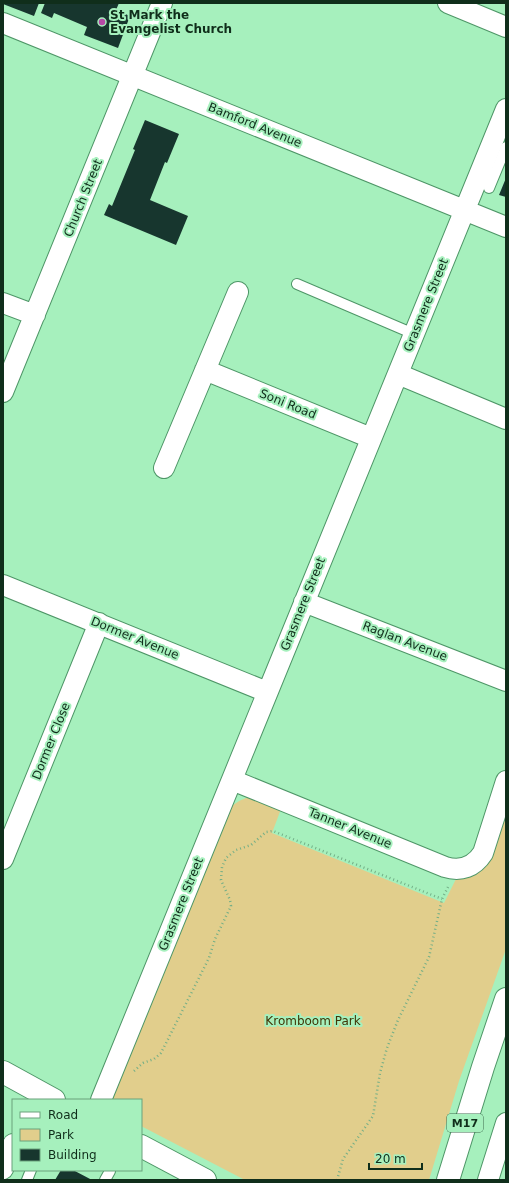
<svg xmlns="http://www.w3.org/2000/svg" width="509" height="1183" viewBox="0 0 509 1183" font-family="'DejaVu Sans',sans-serif">
<style>
.green{fill:#e1ce8c}
.building{fill:#17362e}
.lines{fill:none;stroke-linecap:round;stroke-linejoin:round}
.lane-casing{stroke:#4e9667;stroke-width:12}
.street-casing{stroke:#4e9667;stroke-width:22}
.secondary-casing{stroke:#4e9667;stroke-width:24}
.primary-casing{stroke:#4e9667;stroke-width:24}
.path{stroke:#73ae86;stroke-width:2.5;stroke-dasharray:1 3;stroke-linecap:butt}
.lane{stroke:#fff;stroke-width:10}
.street{stroke:#fff;stroke-width:20}
.secondary{stroke:#fff;stroke-width:22}
.primary{stroke:#fff;stroke-width:22}
.poi-dot{fill:#b648a6;stroke:#a6f0bd;stroke-width:1.5}
.labels{text-anchor:middle;dominant-baseline:central;stroke-width:4;stroke-linejoin:round;paint-order:stroke}
.shield{fill:#a6f0bd;stroke:#3d684c;stroke-width:1}
.shield-label{font-size:11px;font-weight:bold;fill:#102e1b}
.poi-label{font-size:12px;font-weight:bold;fill:#102e1b;stroke:#a6f0bd;text-anchor:start}
.street-label{font-size:12px;fill:#102e1b;stroke:#a6f0bd}
.park-label{font-size:12px;fill:#403506;stroke:#a6f0bd}
</style>
<rect width="100%" height="100%" fill="#a6f0bd"/>
<path class="green" d="M246 798H253L281 809 272 833 444 903 457 877 506 806V949L459 1081 429 1180H245L141 1126V1100H113L112 1096 228 810C234 804 238 801 246 798Z"/>
<path class="building" d="M3 3H39L34 16 3 4Z
M45 3H119L116 10 130 16 118 48 84 35 87 27 54 13 52 18 41 13Z
M145 120 179 134 167 163 165 162 150 200 188 216 176 245 104 215 109 204 112 206 135 150 133 149Z
M506 178V197L499 195Z
M61 1170H73L92 1180H55Z"/>
<g class="lines">
<defs>
<path id="lane" d="M489 188 506 147
M297 284 414 334
M27 1180 31 1170
M105 1180 110 1171"/>
<path id="street" d="M448 3 506 27
M3 23 506 227
M3 303 35 315
M205 370 371 438
M398 374 506 419
M3 392 162 3
M164 468 238 292
M3 585 267 692
M304 602 506 681
M232 780 445 867C461 872 474 867 483 853L506 781
M3 859 99 623
M101 1100 506 109
M3 1169 13 1144
M488 1180 506 1123"/>
<path id="secondary" d="M3 1072 54 1100
M141 1146 205 1180"/>
<path id="primary" d="M448 1180 483 1067 506 999"/>
</defs>
<use href="#lane" class="lane-casing"/>
<use href="#street" class="street-casing"/>
<use href="#secondary" class="secondary-casing"/>
<use href="#primary" class="primary-casing"/>
<path class="path" d="M134 1071 143 1063 154 1059 161 1053 209 958 215 939 231 906 230 900 221 880 222 867 226 858 236 850 251 845 266 832 273 831 442 899
M337 1180 343 1159 373 1116 380 1073 387 1048 398 1020 429 957 442 899 448 887"/>
<use href="#lane" class="lane"/>
<use href="#street" class="street"/>
<use href="#secondary" class="secondary"/>
<use href="#primary" class="primary"/>
</g>
<circle class="poi-dot" cx="102" cy="22" r="4"/>
<g class="labels">
<rect class="shield" x="447" y="1114" width="36" height="18" rx="3"/>
<g class="shield-label">
<text x="465" y="1123">M17</text>
</g>
<g class="poi-label">
<text x="110" y="15">St Mark the<tspan x="110" dy="14">Evangelist Church</tspan></text>
</g>
<g class="street-label">
<text transform="translate(255 125) rotate(22)">Bamford Avenue</text>
<text transform="translate(83 198) rotate(-68)">Church Street</text>
<text transform="translate(426 305) rotate(-68)">Grasmere Street</text>
<text transform="translate(288 404) rotate(22)">Soni Road</text>
<text transform="translate(303 604) rotate(-68)">Grasmere Street</text>
<text transform="translate(135 638) rotate(22)">Dormer Avenue</text>
<text transform="translate(405 641) rotate(21)">Raglan Avenue</text>
<text transform="translate(51 741) rotate(-68)">Dormer Close</text>
<text transform="translate(350 828) rotate(22)">Tanner Avenue</text>
<text transform="translate(181 904) rotate(-68)">Grasmere Street</text>
</g>
<g class="park-label">
<text x="313" y="1021">Kromboom Park</text>
</g>
</g>
<rect width="509" height="1183" fill="none" stroke="#102e1b" stroke-width="8"/>
<rect x="12" y="1099" width="130" height="72" fill="#a6f0bd" stroke="#6aa27c"/>
<rect x="20" y="1112" width="20" height="6" fill="#ffffff" stroke="#6aa27c"/>
<text x="48" y="1119" font-size="12" fill="#102e1b">Road</text>
<rect x="20" y="1129" width="20" height="12" fill="#e1ce8c" stroke="#6aa27c"/>
<text x="48" y="1139" font-size="12" fill="#102e1b">Park</text>
<rect x="20" y="1149" width="20" height="12" fill="#17362e" stroke="#6aa27c"/>
<text x="48" y="1159" font-size="12" fill="#102e1b">Building</text>
<path d="M369 1163v6h53v-6" fill="none" stroke="#102e1b" stroke-width="2"/>
<text x="375" y="1163" font-size="12" fill="#102e1b" stroke="#a6f0bd" stroke-width="3" paint-order="stroke">20 m</text>
</svg>
